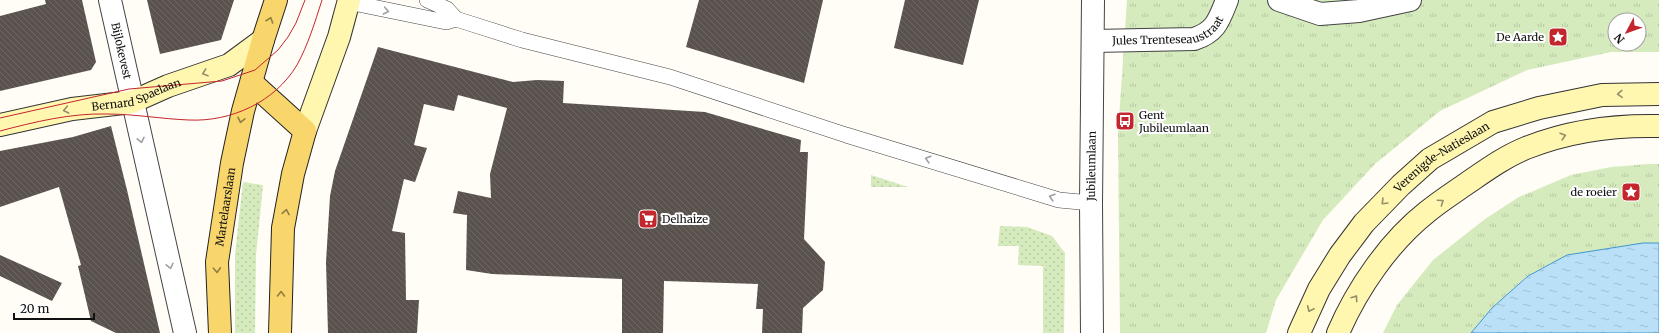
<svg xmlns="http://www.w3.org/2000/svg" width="1659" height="333" viewBox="0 0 1659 333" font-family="Merriweather,serif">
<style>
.grass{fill:url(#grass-dots)}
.park{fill:url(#park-tufts);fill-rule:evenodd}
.water{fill:url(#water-ripples);stroke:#3f96cf}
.building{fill:url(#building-back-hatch)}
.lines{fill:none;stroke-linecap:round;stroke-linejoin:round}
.lane-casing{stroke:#444;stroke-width:16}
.street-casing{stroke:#444;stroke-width:24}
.secondary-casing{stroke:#333;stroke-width:24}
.primary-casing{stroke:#222;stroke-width:24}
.lane{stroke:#fff;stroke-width:15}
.street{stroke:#fff;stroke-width:22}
.secondary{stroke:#fff6b0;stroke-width:22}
.primary{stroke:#f9d66b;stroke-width:22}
.tram{stroke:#c4262e;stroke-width:1}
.oneway{stroke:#a0a0a0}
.oneway2{stroke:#917d42}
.oneway3{stroke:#948f68}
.labels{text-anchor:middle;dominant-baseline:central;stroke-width:4;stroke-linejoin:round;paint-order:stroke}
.street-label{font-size:11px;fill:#111;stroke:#fff}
.poi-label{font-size:11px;fill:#111;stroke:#fff;text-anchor:end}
</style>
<defs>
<pattern id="grass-dots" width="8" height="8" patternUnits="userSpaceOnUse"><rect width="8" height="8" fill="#d5ebbd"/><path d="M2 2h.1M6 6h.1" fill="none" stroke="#b6c8a1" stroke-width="1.8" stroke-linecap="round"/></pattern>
<pattern id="park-tufts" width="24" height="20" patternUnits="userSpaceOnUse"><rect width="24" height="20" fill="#d5ebbd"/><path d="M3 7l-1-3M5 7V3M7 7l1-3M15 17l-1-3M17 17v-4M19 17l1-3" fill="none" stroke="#b6c8a1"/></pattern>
<pattern id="water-ripples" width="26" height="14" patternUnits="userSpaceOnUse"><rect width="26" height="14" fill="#b9e0f7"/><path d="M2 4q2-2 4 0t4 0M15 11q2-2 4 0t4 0" fill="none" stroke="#9ebfd3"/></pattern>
<pattern id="building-back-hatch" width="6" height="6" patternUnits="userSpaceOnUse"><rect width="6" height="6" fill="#5a524d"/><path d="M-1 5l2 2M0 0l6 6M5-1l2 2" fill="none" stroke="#6d6662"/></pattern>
</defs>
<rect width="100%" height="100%" fill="#fffdf5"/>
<path class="grass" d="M871 175 908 187H871Z
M243 182 263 185 256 255 255 333H235V254Z
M1000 226 1027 227 1052 236 1065 253 1064 333H1043V266L1018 265 1019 246H998Z"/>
<path class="park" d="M1127 0H1659V52H1611L1527 70 1440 111 1375 164 1323 220 1276 300 1266 333H1120L1118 134ZM1615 20H1639V44H1615Z
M1649 164H1659V243H1643L1567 255 1527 276 1492 308 1471 333H1383L1397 305 1433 260 1485 219 1519 197 1571 175 1611 167Z"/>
<path class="water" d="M1643 243H1659V333H1471L1492 308 1528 276 1567 255Z"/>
<path class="building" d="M45 0H82L96 62 91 70 0 91V16L46 4Z
M147 0H234L221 40 160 54Z
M699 0H823L804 83 686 47Z
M905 0H979L963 65 894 48Z
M378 47 513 82 537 80 564 81 563 103 705 112 801 140 800 152H808L804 239 825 262 823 290 803 308 802 333H762L763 309H756L758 284 664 281 663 333H622V279L492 274 466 270 467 215 453 213 458 191 491 198 490 174 507 108 458 95 454 111 424 104 414 145 427 148 415 182 404 179 392 231 405 233 406 300H419L417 333H328L326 262 330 196 335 171Z
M111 126 127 190 160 333H116L91 321 78 266 81 265 59 187 0 207V151L73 137Z
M0 255 62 283 52 301 0 276Z"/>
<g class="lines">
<defs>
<path id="lane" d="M427 0 447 9 456 19 522 40 670 77 846 135 1059 200 1091 203
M348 2 446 22 456 19"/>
<g id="street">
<path id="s1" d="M110 0 185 333"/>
<path d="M1279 0 1320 14 1359 11 1410 0"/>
<path id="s2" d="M1093 41 1194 39C1216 32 1219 20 1227 0"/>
<path id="s3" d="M1092 333 1091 203 1093 0"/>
</g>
<g id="secondary">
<path id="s4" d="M0 125 72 109 132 102 168 86 229 65 263 40"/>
<path d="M305 131 339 37 349 0"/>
<path id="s5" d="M1299 333 1319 289 1340 255 1364 223 1401 185 1430 159 1493 122 1539 108 1602 95 1659 94"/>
<path d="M1338 333C1357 289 1389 242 1427 212 1439 202 1453 193 1466 184 1485 171 1504 157 1526 148 1568 131 1614 125 1659 126"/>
</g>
<g id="primary">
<path d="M252 83 305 131 293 174 283 228 280 333"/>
<path id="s6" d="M220 333 217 262 232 163 243 111 263 40 276 0"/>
</g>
</defs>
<use href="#lane" class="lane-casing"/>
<use href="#street" class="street-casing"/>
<use href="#secondary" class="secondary-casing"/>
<use href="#primary" class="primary-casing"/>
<use href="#lane" class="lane"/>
<use href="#street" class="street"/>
<use href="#secondary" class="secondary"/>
<use href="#primary" class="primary"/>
<path class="tram" d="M0 118 129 89 222 81 255 70 278 50 288 37 296 23 305 0
M0 131C34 122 71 113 107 114 135 114 162 119 189 120 231 122 275 102 297 65 308 45 315 22 322 0"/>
</g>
<defs><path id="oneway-chevron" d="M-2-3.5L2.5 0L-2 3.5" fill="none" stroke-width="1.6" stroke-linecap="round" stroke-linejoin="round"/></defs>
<g class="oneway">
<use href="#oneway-chevron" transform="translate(386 11) rotate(11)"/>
<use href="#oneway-chevron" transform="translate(141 140) rotate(78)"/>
<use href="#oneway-chevron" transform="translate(928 159) rotate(-164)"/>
<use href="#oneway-chevron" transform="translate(1052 197) rotate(-162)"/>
<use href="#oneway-chevron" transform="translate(170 266) rotate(77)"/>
</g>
<g class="oneway2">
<use href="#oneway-chevron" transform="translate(270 20) rotate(-71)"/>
<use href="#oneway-chevron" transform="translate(241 120) rotate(102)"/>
<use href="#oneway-chevron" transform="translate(286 212) rotate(-80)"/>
<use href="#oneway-chevron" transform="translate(217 270) rotate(87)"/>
<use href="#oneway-chevron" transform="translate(281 294) rotate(-89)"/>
</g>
<g class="oneway3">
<use href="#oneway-chevron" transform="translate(205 73) rotate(161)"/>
<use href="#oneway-chevron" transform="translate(1620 94) rotate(177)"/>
<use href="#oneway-chevron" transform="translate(66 110) rotate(169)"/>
<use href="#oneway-chevron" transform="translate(1563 136) rotate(-16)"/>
<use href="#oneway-chevron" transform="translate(1384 202) rotate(135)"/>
<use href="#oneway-chevron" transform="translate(1441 202) rotate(-35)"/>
<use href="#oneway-chevron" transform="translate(1355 298) rotate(-56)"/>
<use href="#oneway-chevron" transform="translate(1310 309) rotate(115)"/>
</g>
<defs>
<symbol id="sight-square" viewBox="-11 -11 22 22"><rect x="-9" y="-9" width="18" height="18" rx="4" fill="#c4262e" stroke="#fff"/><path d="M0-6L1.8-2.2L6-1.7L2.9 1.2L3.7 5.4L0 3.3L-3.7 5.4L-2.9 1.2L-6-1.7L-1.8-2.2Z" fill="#fff"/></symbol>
<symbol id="bus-square" viewBox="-11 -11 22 22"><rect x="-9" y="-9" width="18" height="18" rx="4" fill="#c4262e" stroke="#fff"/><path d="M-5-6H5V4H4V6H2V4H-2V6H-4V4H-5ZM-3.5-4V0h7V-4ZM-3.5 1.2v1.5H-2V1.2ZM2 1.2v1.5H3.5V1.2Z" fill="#fff"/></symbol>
<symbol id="supermarket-square" viewBox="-11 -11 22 22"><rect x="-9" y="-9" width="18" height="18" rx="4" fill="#c4262e" stroke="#fff"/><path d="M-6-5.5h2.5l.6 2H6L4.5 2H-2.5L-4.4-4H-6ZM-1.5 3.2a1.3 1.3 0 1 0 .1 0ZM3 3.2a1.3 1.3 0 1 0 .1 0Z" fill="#fff"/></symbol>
</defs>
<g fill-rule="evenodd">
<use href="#sight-square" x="1547" y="26" width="22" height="22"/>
<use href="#bus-square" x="1114" y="110" width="22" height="22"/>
<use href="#sight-square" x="1620" y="181" width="22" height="22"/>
<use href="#supermarket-square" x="637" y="208" width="22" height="22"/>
</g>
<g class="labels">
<g class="street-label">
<text stroke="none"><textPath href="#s2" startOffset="78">Jules Trenteseaustraat</textPath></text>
<text stroke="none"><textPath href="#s1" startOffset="52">Bijlokevest</textPath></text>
<text stroke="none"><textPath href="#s4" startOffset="140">Bernard Spaelaan</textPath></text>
<text stroke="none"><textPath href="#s5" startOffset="231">Verenigde-Natieslaan</textPath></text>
<text stroke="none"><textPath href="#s3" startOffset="167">Jubileumlaan</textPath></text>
<text stroke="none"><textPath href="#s6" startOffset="127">Martelaarslaan</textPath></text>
</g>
<g class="poi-label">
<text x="1544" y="37">De Aarde</text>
<text x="1139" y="115" text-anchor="start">Gent<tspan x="1139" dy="13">Jubileumlaan</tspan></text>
<text x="1617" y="192">de roeier</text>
<text x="662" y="219" text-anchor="start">Delhaize</text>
</g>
</g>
<g transform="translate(1627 32) rotate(229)"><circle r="19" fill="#ffffff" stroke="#a0a0a0"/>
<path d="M0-3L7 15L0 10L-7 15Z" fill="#c4262e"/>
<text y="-6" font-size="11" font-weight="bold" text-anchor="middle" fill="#111111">N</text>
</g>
<path d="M14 313v6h80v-6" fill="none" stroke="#111111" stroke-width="2"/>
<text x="20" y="313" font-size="12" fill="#111111" stroke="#ffffff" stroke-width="3" paint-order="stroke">20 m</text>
</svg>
